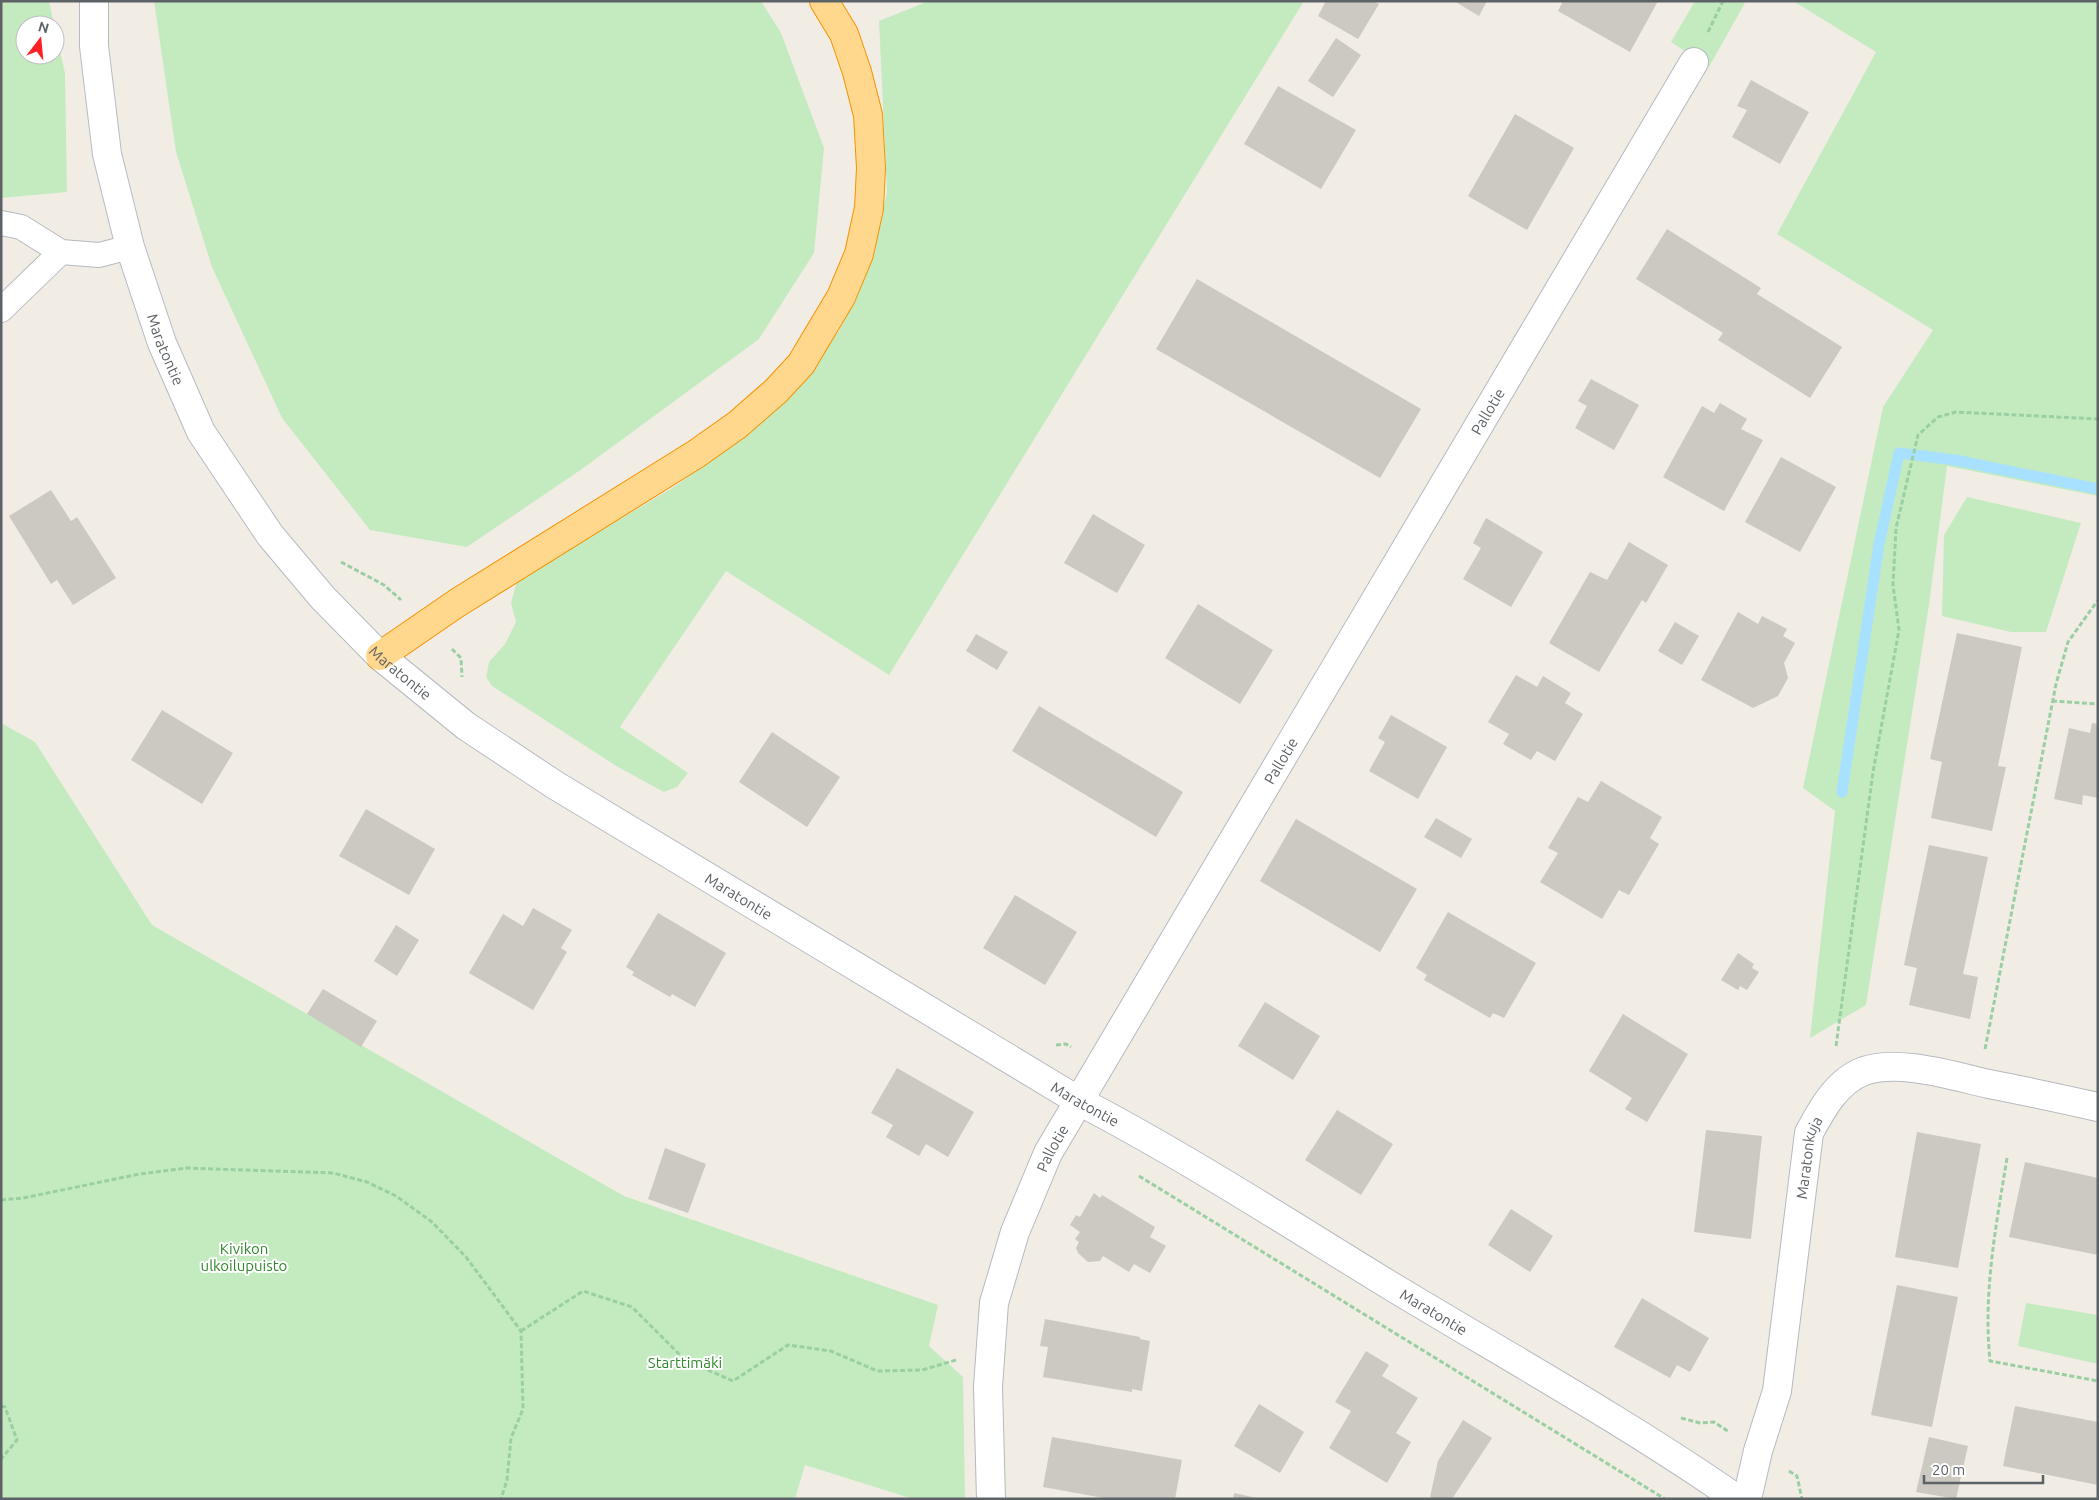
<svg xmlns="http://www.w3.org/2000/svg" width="2099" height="1500" viewBox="0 0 2099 1500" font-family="Ubuntu,sans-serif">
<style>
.green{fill:#c4ebc0}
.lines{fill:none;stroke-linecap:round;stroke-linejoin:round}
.stream{stroke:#a7e1ff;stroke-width:11}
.building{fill:#ccc8c2}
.lane-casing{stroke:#b6b9bd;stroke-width:26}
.street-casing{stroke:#b6b9bd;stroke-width:30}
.secondary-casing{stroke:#b7bbc1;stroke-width:30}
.highway-casing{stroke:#f69200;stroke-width:30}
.path{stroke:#99cfa3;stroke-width:3;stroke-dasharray:5 2.5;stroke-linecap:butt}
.lane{stroke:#fff;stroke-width:24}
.street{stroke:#fff;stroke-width:28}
.secondary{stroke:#fff;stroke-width:28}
.highway{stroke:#ffd88e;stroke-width:28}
.labels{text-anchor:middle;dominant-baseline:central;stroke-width:4;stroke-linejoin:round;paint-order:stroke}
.street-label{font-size:15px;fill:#5d6267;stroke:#fff}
.park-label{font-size:15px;fill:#30872c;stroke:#fff}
</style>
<rect width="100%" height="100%" fill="#f1ede5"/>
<path class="green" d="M1 1H49L54 25H25V55H55V29L65 73 67 192 1 198Z
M154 1H761L781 33 824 148 814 253 759 339 582 469 467 547 370 530 282 418 212 267 176 152Z
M929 1H1304L889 675 726 571 620 727 688 773 677 787 664 792 618 767 492 686 486 677 489 662 505 644 516 622 511 603 517 581 677 485 789 399 839 331 870 266 887 192 879 21Z
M1695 1H1746L1709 67 1671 42Z
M1793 1H2098V496L1947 466 1929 605 1866 1005 1810 1038 1835 811 1803 788 1883 407 1933 330 1777 234 1876 52Z
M1967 497 2081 523 2046 632H2011L1942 616 1944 535Z
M1 723 35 742 152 925 624 1196 938 1305 929 1346 963 1377 965 1499H913L805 1465 795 1499H1Z
M2026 1303 2098 1315V1364L2018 1346Z"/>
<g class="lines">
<path class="stream" d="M1842 792 1879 544 1899 453 1955 460 2098 489"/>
</g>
<path class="building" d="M1326 1H1373L1379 4 1358 39 1318 16Z
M1454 1H1487L1479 16Z
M1563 1H1658L1630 52 1558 11Z
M1336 38 1361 55 1333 97 1308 81Z
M1751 80 1809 112 1780 164 1732 137 1747 110 1737 106Z
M1278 86 1356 130 1321 189 1244 144Z
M1515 114 1574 148 1527 230 1468 196Z
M1667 229 1761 288 1757 294 1842 347 1810 398 1718 340 1723 333 1636 279Z
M1197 279 1421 409 1380 478 1156 349Z
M1591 379 1639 405 1614 450 1575 428 1587 406 1578 401Z
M1720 403 1747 419 1741 429 1763 440 1724 511 1663 477 1702 406 1714 413Z
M1781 457 1836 487 1800 552 1745 522Z
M51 490 71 521 77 517 116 578 73 605 57 580 51 584 9 516Z
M1093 514 1145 545 1117 593 1064 563Z
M1486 518 1543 552 1511 607 1463 579 1481 548 1473 543Z
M1629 542 1668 565 1646 603 1642 600 1599 672 1549 643 1590 572 1607 580Z
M1198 604 1273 650 1240 704 1165 658Z
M1738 612 1758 624 1762 616 1787 629 1783 636 1795 643 1784 663 1788 678 1778 696 1753 708 1701 680Z
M1675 622 1699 636 1682 665 1658 651Z
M1957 633 2022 647 1998 766 2006 767 1992 831 1931 818 1942 762 1930 759Z
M976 634 1008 652 997 670 966 651Z
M1516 675 1537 687 1543 676 1571 693 1565 703 1583 714 1555 761 1537 751 1531 760 1503 744 1509 734 1488 722Z
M1039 706 1183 792 1156 837 1012 751Z
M162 710 233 753 202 804 131 760Z
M1391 715 1447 747 1418 799 1369 771 1385 742 1378 738Z
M2092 723 2098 724V798L2083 795 2082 805 2054 799 2069 728 2090 733Z
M772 732 840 777 807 827 739 782Z
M1601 781 1662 817 1650 838 1659 844 1629 895 1619 890 1602 919 1540 882 1558 853 1548 848 1578 797 1588 802Z
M366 809 435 849 409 895 339 856Z
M1436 818 1472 839 1461 858 1424 837Z
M1296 819 1417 889 1380 952 1260 881Z
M1929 845 1988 857 1963 974 1978 977 1970 1019 1909 1005 1917 968 1904 965Z
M1015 895 1077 932 1045 985 983 948Z
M533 908 572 930 561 948 567 952 533 1010 469 973 503 914 523 926Z
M1448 912 1536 963 1504 1018 1493 1013 1490 1018 1424 980 1427 975 1416 968Z
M658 913 726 953 695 1007 672 994 670 997 632 975 634 972 626 967Z
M396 925 419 940 397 976 374 961Z
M1738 953 1754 964 1752 968 1759 972 1747 990 1740 986 1738 990 1721 980Z
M323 989 377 1021 361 1047 307 1014Z
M1265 1002 1320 1036 1293 1080 1238 1046Z
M1623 1014 1688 1054 1647 1122 1625 1109 1632 1098 1589 1071Z
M897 1068 974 1112 948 1157 926 1144 919 1156 886 1137 893 1125 871 1113Z
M1337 1110 1393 1144 1361 1195 1305 1160Z
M1706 1130 1762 1136 1751 1239 1694 1232Z
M1917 1132 1981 1144 1958 1268 1895 1257Z
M665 1148 706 1164 688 1213 648 1199Z
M2025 1162 2098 1178V1255L2009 1237Z
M1094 1193 1100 1198 1102 1195 1155 1227 1150 1237 1166 1246 1150 1273 1134 1264 1129 1272 1103 1256 1100 1261 1088 1262 1078 1253 1076 1248 1079 1242 1075 1239 1080 1232 1070 1225 1076 1215 1080 1217Z
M1511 1209 1553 1236 1530 1272 1488 1245Z
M1897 1285 1958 1297 1932 1427 1871 1415Z
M1642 1298 1709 1338 1690 1372 1677 1365 1670 1378 1614 1347Z
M1045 1319 1140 1337V1339L1150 1341 1142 1391 1132 1389V1392L1043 1377 1048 1347 1040 1346Z
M1366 1351 1389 1365 1382 1376 1418 1398 1396 1433 1411 1442 1387 1483 1329 1448 1351 1411 1335 1402Z
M1259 1404 1304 1432 1280 1473 1234 1446Z
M2015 1406 2098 1422V1485L2003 1466Z
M1463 1420 1492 1438 1452 1499H1433L1430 1497 1438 1461Z
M1052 1437 1182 1460 1175 1499H1109L1043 1487Z
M1929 1437 1968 1446 1956 1499 1916 1492Z
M1234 1493 1257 1498V1499H1233Z"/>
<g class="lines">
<defs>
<path id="lane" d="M1 223 21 227 61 252
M1 310 61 252 99 255 130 247"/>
<g id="street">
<path id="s1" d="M991 1499 988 1387 994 1303 1015 1232 1048 1153 1694 62"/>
<path id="s2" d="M1747 1499 1758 1451 1777 1391 1809 1133C1822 1109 1837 1081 1864 1071 1900 1059 1953 1076 1989 1084 2025 1091 2062 1099 2098 1107"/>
</g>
<g id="secondary">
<path id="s3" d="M94 1V46L107 154 130 247 162 343 201 432 270 535 323 598 380 656 466 726 555 785 1079 1101C1186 1157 1288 1223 1391 1286 1507 1356 1626 1422 1737 1499"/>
</g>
<path id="highway" d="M380 656 457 603 696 454 737 425 776 391 801 364 841 297 859 254 869 208 871 168 868 115 857 72 844 34 824 1"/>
</defs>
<use href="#lane" class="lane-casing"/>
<use href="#street" class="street-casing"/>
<use href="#secondary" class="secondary-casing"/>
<use href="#highway" class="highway-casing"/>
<path class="path" d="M1708 32 1723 1
M341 562 384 585 401 600
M452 649 461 658 462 677
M2052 701 2098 704
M1056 1045 1066 1044 1071 1047
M1836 1046 1873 772 1899 630 1893 585 1896 528 1918 435 1938 417 1956 412 2098 419
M1985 1049 2056 684 2068 642 2098 600
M2007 1158C1996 1226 1983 1292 1990 1361L2098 1381
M1139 1176 1665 1499
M1 1200 23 1198 140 1174 187 1168 333 1173 367 1182 396 1196 432 1222 466 1257 521 1331 523 1409 511 1438 507 1480 501 1499
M521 1331 583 1291 632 1307 685 1360 733 1381 788 1345 831 1351 877 1371 922 1370 956 1360
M1 1406 5 1407 17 1440 1 1459
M1681 1418 1700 1423 1714 1422 1729 1432
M1789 1471 1797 1476 1802 1499"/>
<use href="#lane" class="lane"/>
<use href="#street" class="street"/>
<use href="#secondary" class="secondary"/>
<use href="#highway" class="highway"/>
</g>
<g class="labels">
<g class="street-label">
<text stroke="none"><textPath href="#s3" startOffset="358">Maratontie</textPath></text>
<text stroke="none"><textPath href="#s1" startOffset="1218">Pallotie</textPath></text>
<text stroke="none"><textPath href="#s3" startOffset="762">Maratontie</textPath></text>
<text stroke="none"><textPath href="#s1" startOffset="812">Pallotie</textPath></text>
<text stroke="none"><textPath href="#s3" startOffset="1168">Maratontie</textPath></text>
<text stroke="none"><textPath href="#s3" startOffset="1572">Maratontie</textPath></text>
<text stroke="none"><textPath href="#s1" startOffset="362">Pallotie</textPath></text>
<text stroke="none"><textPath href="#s2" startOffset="348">Maratonkuja</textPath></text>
<text stroke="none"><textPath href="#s3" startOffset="1978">Maratontie</textPath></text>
</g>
<g class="park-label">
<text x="244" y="1248">Kivikon<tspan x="244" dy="17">ulkoilupuisto</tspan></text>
<text x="685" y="1362">Starttimäki</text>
</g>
</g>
<rect width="2099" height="1500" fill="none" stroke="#5d6267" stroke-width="5"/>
<g transform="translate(40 40) rotate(16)"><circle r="24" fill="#ffffff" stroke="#bec0c2"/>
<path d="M0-4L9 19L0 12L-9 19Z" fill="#fb2125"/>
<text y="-8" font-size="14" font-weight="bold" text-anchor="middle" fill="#5d6267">N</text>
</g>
<path d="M1924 1475v8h119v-8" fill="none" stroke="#5d6267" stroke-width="2.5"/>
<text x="1932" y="1475" font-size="15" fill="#5d6267" stroke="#ffffff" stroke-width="4" paint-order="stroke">20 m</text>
</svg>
